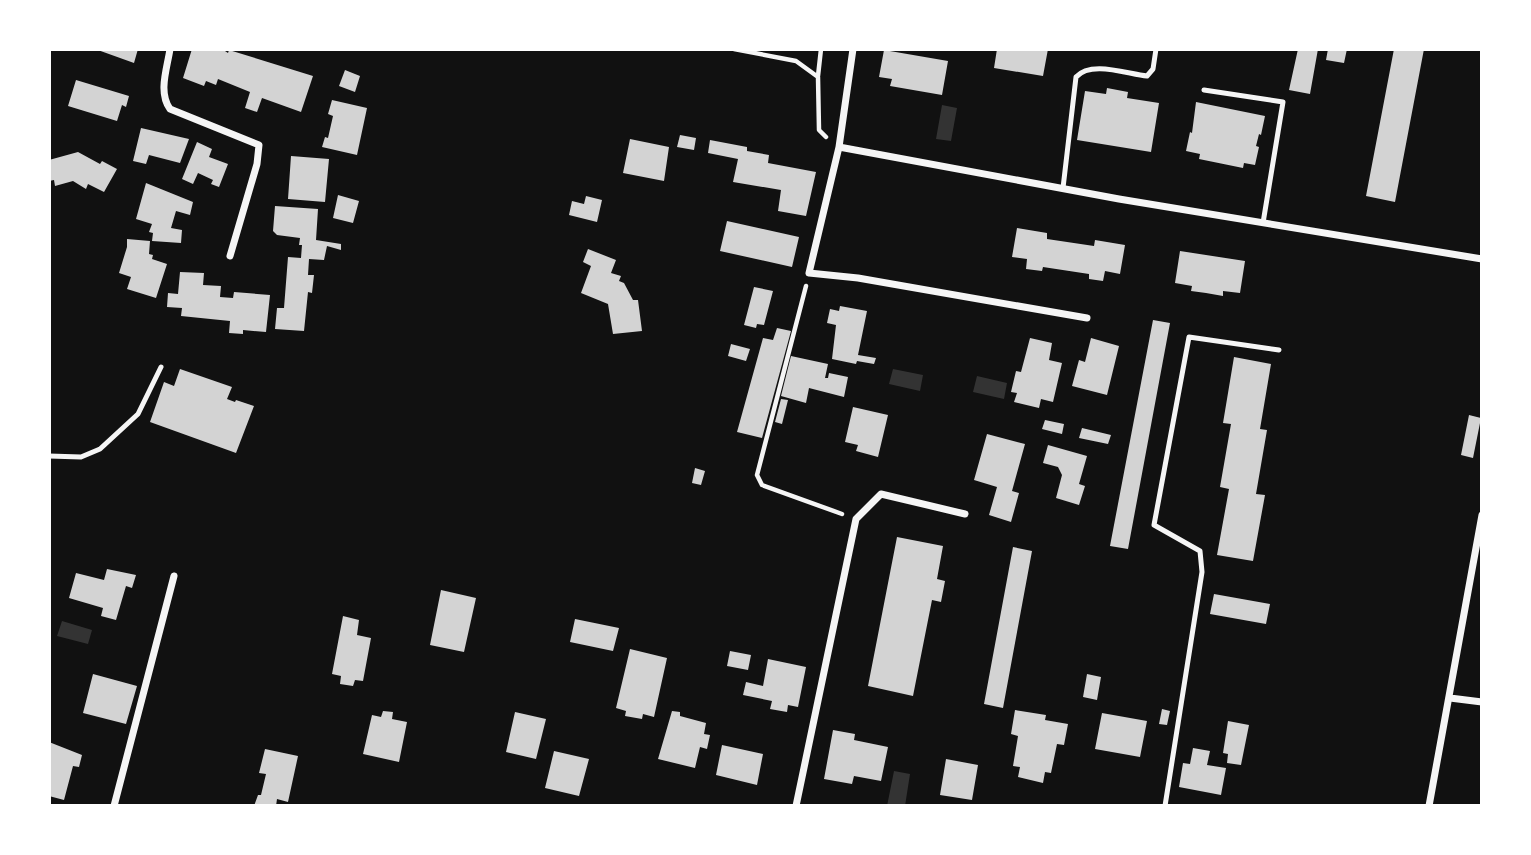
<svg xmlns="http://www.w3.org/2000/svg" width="1531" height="855" viewBox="0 0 1531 855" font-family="Spectral,serif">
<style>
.water{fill:#333}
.building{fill:#d3d3d3}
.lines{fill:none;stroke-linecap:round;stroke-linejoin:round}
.path{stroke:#f5f5f5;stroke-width:4.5}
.service{stroke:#f5f5f5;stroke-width:5}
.minor{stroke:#f5f5f5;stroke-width:7}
</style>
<rect width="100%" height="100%" fill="#111"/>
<path class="water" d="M942 105 957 108 951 141 936 139Z
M893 369 923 375 920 391 889 384Z
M977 376 1007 383 1004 399 973 392Z
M62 621 92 630 88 644 57 636Z
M894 771 910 774 905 806H887Z"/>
<path class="building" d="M95 49H138L134 63Z
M192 49H222L228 53 229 50 313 76 301 112 262 98 257 112 245 108 250 92 218 79 216 85 206 81 204 86 183 78Z
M997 49H1048L1043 76 994 68Z
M1298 49H1318L1310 94 1289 90Z
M1328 49H1347L1344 63 1326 60Z
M1394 49H1424L1395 202 1366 196Z
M884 50 948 61 942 95 890 86 892 79 879 77Z
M345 70 360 76 355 92 339 86Z
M76 80 129 96 126 107 122 105 117 121 68 106Z
M1107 88 1128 92 1127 98 1159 103 1151 152 1077 140 1085 91 1106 94Z
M332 100 367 108 357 155 322 147 325 137 328 138 333 116 328 114Z
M1196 102 1265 116 1261 135 1259 134 1256 146 1259 147 1255 165 1244 163 1243 168 1199 159 1200 154 1186 151 1190 132 1192 133Z
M141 128 189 139 180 163 149 155 146 164 133 161Z
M680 135 696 138 694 150 677 147Z
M630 139 669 147 664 181 623 173Z
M710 140 747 147V151L769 155 768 163 816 172 806 216 778 211 781 190 733 182 738 159 708 153Z
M197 142 212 149 209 157 228 164 219 187 211 184 213 180 198 173 193 184 182 179Z
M78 152 100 164 102 161 117 169 104 192 88 184 86 189 73 181 55 186 54 180 49 181V160Z
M291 156 329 159 325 202 288 199Z
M146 183 193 202 190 215 176 211 171 228 182 230 181 243 152 241 153 233 149 232 152 224 136 219Z
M338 195 359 201 353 223 333 218Z
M586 196 602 200 597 222 569 215 572 201 584 204Z
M275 206 318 209 316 240 341 244V250L327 246 324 260 309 259 308 275H314L312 293 308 292 304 331 275 329 277 308H284L288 257 301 258 302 245H299L300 238 277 235 273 231Z
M727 221 799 237 792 267 720 251Z
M1017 228 1047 233V239L1094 246 1095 240 1125 245 1120 274 1105 271 1103 281 1089 279V274L1043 267 1042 271 1026 269 1027 259 1012 257Z
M127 239 150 241 149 254 153 255 152 259 167 264 156 298 127 289 131 277 119 273 127 247Z
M588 249 616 260 611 273 621 276 619 281 624 283 633 300H638L642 331 613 334 608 304 581 293 591 266 583 262Z
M1180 251 1245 261 1240 293 1223 291V296L1206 293 1191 291 1192 286 1175 283Z
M180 272 204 273 203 285 221 286 220 297 233 298 234 292 270 295 266 332 243 330V334L229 333 230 321 181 316 182 308 167 307 168 293 178 294Z
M754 287 773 291 764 325 757 324 756 328 744 325Z
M840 306 867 311 858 355 876 358 874 364 857 361 856 364 832 359 836 325 827 323 830 309 839 311Z
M1153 320 1170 323 1128 549 1110 546Z
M777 328 791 331 762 438 737 432 763 338 773 340Z
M1030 338 1052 343 1049 360 1062 363 1053 402 1041 399 1039 408 1014 402 1017 393 1011 392 1016 371 1021 372Z
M1091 338 1119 346 1107 395 1072 386 1079 360 1085 362Z
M731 344 750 349 746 361 728 356Z
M791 356 828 364 825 378H828L829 373 848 377 844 397 809 388 806 403 781 396Z
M1234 357 1271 364 1260 429 1267 430 1256 494 1265 495 1253 561 1217 555 1229 489 1220 487 1231 424 1223 423Z
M180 369 232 387 227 399 235 402 236 400 254 406 236 453 150 422 164 382 174 386Z
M781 399 788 400 782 424 775 422Z
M853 407 888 415 878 457 856 451 858 445 845 442Z
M1469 415 1481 418 1473 458 1461 455Z
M1045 420 1064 424 1062 434 1042 429Z
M1082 428 1111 435 1108 444 1079 438Z
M987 434 1025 444 1012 491 1019 493 1011 522 989 515 997 487 974 480Z
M1048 445 1087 456 1079 484 1085 486 1079 505 1056 498 1062 475 1058 467 1043 463Z
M695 468 705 471 701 485 692 483Z
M897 537 943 546 937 579 945 581 941 602 932 600 913 696 868 686Z
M1013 547 1032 551 1003 708 984 704Z
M107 569 136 575 132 588 126 586 116 620 101 616 103 608 69 598 76 573 104 580Z
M441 590 476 598 464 652 430 645Z
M1214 594 1270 604 1266 624 1210 614Z
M343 616 359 620 357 635 371 638 363 681 355 680 353 686 340 684 341 676 332 674Z
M575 619 619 628 613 651 570 642Z
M630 649 667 658 654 717 643 714 642 719 625 716 626 711 616 708Z
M730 651 751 655 748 670 727 666Z
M768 659 806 667 798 707 788 705 787 712 770 709 772 701 743 695 746 682 763 686Z
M93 674 137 686 126 724 83 713Z
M1087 674 1101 677 1097 700 1083 697Z
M1162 709 1170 711 1167 725 1159 724Z
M1015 710 1046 715 1045 720 1068 724 1064 745 1057 744 1051 773 1045 772 1043 783 1018 777 1020 767 1013 766 1018 736 1011 734Z
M383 711 393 712 392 719 407 722 399 762 363 754 372 715 381 717Z
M672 711 680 712V716L706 723 704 734 710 735 707 749 700 747 695 768 658 759Z
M515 712 546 719 536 759 506 752Z
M1102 713 1147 721 1140 757 1095 749Z
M1228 721 1249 725 1241 765 1227 763 1228 754 1223 753Z
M833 730 855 734 854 740 888 747 881 781 854 776 852 784 824 779Z
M49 742 82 755 79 767 73 766 64 800 49 796Z
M722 745 763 754 757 785 716 775Z
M1193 748 1210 751 1207 765 1226 768 1221 795 1179 787 1183 763 1190 764Z
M265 749 298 756 288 802 277 799 276 806H254L258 795H261L266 774 259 773Z
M554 751 589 759 579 796 545 788Z
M946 759 978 765 972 800 940 795Z"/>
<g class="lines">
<path class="path" d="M734 49 796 61 818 77 819 130 826 137
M818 76 821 49
M806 286 757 475 762 485 842 514"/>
<path class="service" d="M1204 90 1283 102 1263 223
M1063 188 1076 77C1091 60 1127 74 1147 76L1153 69 1156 49
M49 456 81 457 100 449 138 414 161 367
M1165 806 1202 572 1200 551 1154 525 1189 337 1279 350"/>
<path class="minor" d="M170 49C167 69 158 92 170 109L259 145 257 164 230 256
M853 49 839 147 809 273 858 278 1087 318
M839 147 1119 199 1482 259
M1450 698 1482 702
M114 806 174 576
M796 806 856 519 881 494 965 514
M1429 806 1482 515"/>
</g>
<rect width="1531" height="855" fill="none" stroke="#ffffff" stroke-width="102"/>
</svg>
